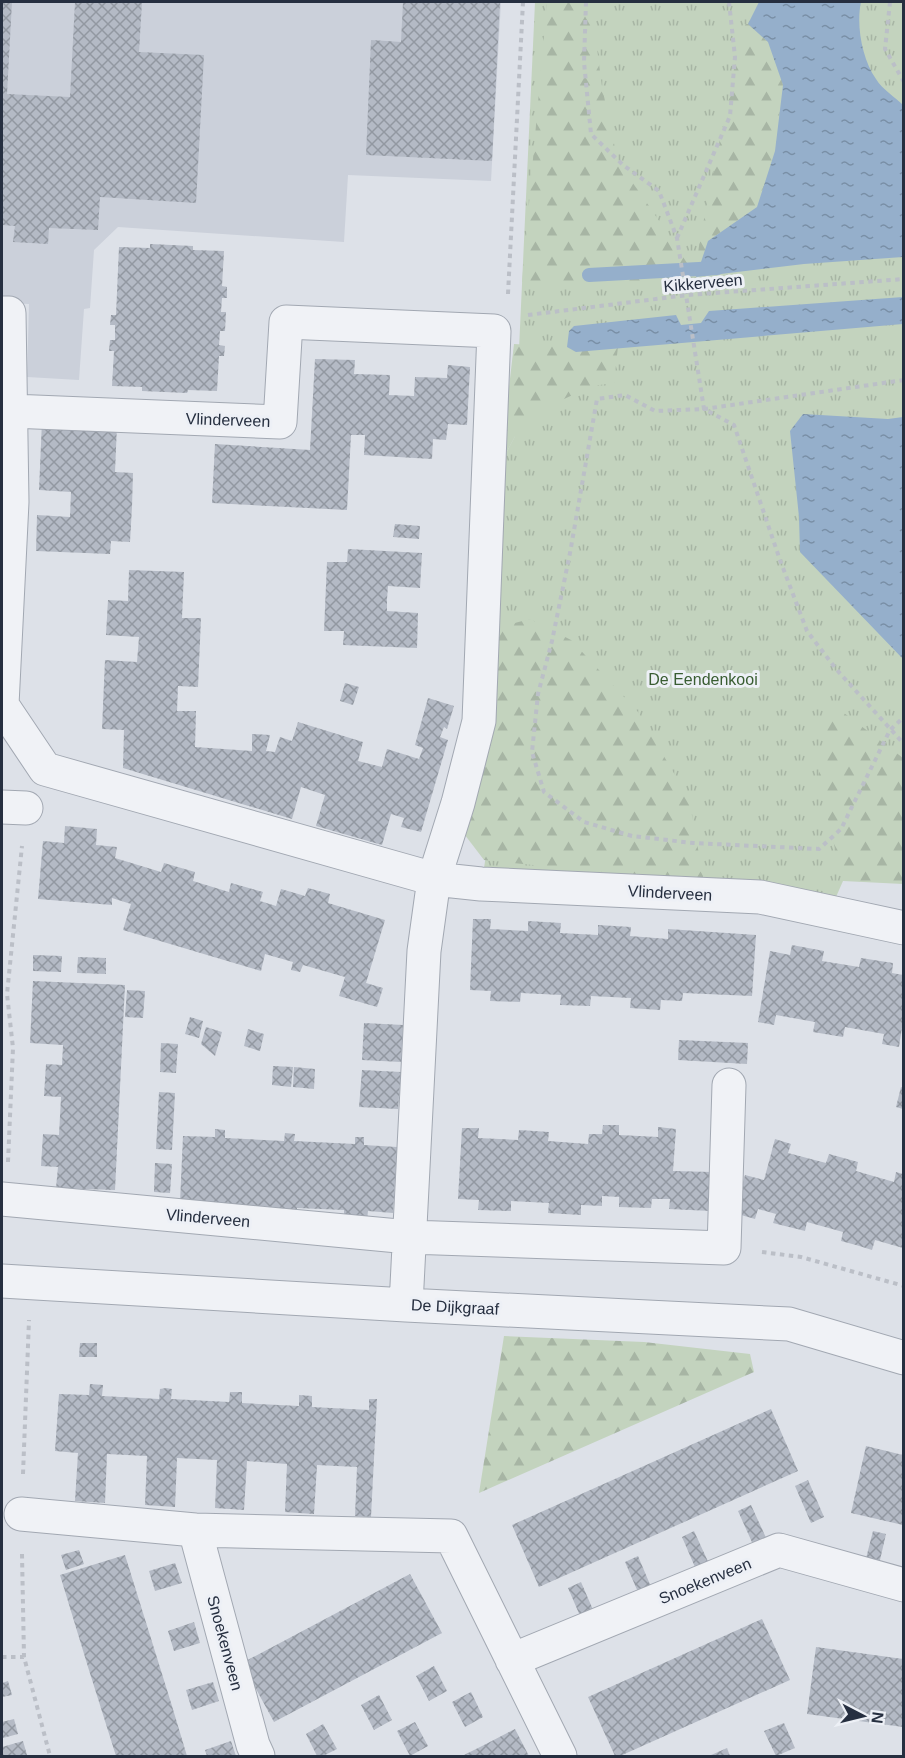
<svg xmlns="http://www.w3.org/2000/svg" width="905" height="1758" viewBox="0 0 905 1758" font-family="Arial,sans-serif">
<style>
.built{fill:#cbd0da}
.grass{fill:url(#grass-tufts)}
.forest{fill:url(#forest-firs)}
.water{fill:url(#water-ripples)}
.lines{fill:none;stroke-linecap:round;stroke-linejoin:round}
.stream{stroke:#95afcb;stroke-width:14}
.building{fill:url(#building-cross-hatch)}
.minor-casing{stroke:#a2a8b2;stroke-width:35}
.path{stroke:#bbbfc7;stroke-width:4;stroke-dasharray:4.5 4.5;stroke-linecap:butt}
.minor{stroke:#f0f2f6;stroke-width:33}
.labels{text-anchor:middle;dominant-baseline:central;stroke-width:6;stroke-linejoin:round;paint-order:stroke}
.street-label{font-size:16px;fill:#262f40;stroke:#edf0f6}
.park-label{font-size:16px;fill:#395d32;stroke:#edf0f6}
</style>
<defs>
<pattern id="grass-tufts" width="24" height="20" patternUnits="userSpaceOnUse" patternTransform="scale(1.5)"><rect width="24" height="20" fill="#c3d3be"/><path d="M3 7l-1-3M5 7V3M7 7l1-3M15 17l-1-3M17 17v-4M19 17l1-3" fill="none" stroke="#a7b5a4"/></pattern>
<pattern id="forest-firs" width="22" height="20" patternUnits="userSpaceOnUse" patternTransform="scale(1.5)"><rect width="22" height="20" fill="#c3d3be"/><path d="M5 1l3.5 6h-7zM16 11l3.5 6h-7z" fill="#a7b5a4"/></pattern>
<pattern id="water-ripples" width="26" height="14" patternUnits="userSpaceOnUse" patternTransform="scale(1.5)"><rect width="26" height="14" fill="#95afcb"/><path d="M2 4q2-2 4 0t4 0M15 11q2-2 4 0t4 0" fill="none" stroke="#798fa6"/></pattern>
<pattern id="building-cross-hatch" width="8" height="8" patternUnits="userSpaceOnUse" patternTransform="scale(1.5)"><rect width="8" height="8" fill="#b4bac5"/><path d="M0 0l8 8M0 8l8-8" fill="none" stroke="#9298a1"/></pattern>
</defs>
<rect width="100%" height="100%" fill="#dde1e8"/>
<path class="built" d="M2 2H501L491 181 348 175 344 242 118 227 94 250 90 308 84 309 79 380 27 377 29 304 2 303Z"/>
<path class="grass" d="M535 2H903V867L843 877V881L836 897 484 868 489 835 499 627 500 465 515 436Z"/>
<path class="forest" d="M547 2H591L602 87 618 162 649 206 695 275 700 239 743 24H748L768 42 783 85 775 151 757 207 708 241 696 277 663 281 522 282Z
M619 337 614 383 592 386 549 406 521 425 500 465 514 344 547 346Z
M530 619 571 640 638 712 689 799 704 882 484 860 455 822 499 627Z
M831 703 903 758V884L843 881 818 778Z
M504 1336 644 1342 750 1354 754 1372 479 1493Z"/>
<path class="water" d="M759 2H861C856 25 862 59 876 79 882 89 895 97 903 105V257L804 264 696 277 708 241 757 207 775 151 783 85 768 42 748 24Z
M903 297V324L576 352 567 347 569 331 574 326 676 315 681 325 701 323 709 311Z
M803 414 888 419 903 417V659L800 552 799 517 790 431Z"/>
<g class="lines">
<path class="stream" d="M589 275 717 268"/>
</g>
<path class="building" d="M2 2H12L7 94 70 97 75 2H142L139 52 204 55 196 203 100 197 98 230 49 228 48 244 13 242 15 226 2 225Z
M403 2H500L492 161 366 155 371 40 401 42Z
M150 244 193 246V250L224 251 222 286 227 287V298H222L221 312H226L225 331H220L219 345 225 346 224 356H219L217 391 188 390 187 393 142 391V387L112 386 114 351H109L110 340H115V325H110L111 315H116L119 247 150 248Z
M315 359 355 360 354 374 390 375 389 395 414 396 415 377 447 378 448 365 470 367 467 425 448 424 446 440 433 439 432 459 364 455 365 435H351L347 510 212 503 215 444 310 450Z
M42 421 117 425 115 472 133 473 132 507 130 542 111 541 110 554 36 551 37 515 70 517 71 492 39 490Z
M395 524 420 526 419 539 393 537Z
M348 549 422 553 420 588 388 586 387 599V611L418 613 417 648 343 645 344 631H324L327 562H347Z
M129 570 184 572 182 618H201L198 687 178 686 177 711H196L195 747 252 751V734L270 735 266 751 275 752 280 737 292 741 298 722 363 742 358 761 382 767 387 749 419 759 423 748 415 745 428 698 454 706 447 729 444 727 440 737 448 740 421 832 401 827 404 818 391 814 382 845 316 826 325 795 301 787 292 819 123 768 124 730 102 729 105 660 137 662 139 637 106 635 108 600 128 601Z
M345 683 359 687 353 705 340 701Z
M65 826 97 829 96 845 117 847 115 858 161 872 164 863 195 872 193 881 229 892 231 883 263 892 260 901 276 906 281 889 305 896 308 888 330 894 328 903 385 920 366 983 383 988 377 1007 339 996 345 977 303 965 300 972 291 970 293 962 265 954 261 971 123 930 131 904 112 898V905L38 899 43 841 64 843Z
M473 919H491L490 929 528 931V921L561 923 560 933 598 935V925L631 927 630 936 668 939V929L756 935 752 996 683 993 682 1001 661 1000 660 1010 630 1008 631 998 591 996 590 1006 560 1005 561 995 521 993 520 1002 490 1001 491 991 470 990Z
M792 945 824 951 822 961 859 967 861 958 893 963 892 973 903 975V1021L899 1047 882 1044 884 1034 845 1027 843 1037 813 1032 815 1022 776 1015 774 1025 758 1022 770 951 790 955Z
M33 955 62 956 61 972 33 971Z
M78 957 106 958V974L77 973Z
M33 981 125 985 115 1190 56 1188 58 1167 41 1166 43 1134 59 1135 61 1097 44 1096 46 1064 62 1065 63 1045 30 1043Z
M127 990 145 991 143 1018 125 1017Z
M190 1017 203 1021 199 1038 185 1034Z
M364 1023 403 1025 401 1062 362 1060Z
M206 1027 222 1032 215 1056 201 1044Z
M248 1029 264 1034 260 1051 244 1046Z
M679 1040 748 1043 747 1064 678 1060Z
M161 1043 178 1044 176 1073 160 1072Z
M273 1066 293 1067 291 1087 272 1085Z
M294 1067 315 1069 314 1089 293 1087Z
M362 1070 401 1072 398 1109 359 1107Z
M901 1087 903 1088V1109L896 1107Z
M159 1092 175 1093 172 1150 156 1149Z
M603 1125H619V1135L639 1136 658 1137V1127L676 1129 673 1171 712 1172 711 1211 669 1209 670 1199H652L651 1208 619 1207V1197L602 1196V1206L581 1205V1215L548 1213 549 1203 511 1201V1211L478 1210 479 1200 458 1199 462 1128H479L478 1138 518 1140 519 1130 549 1132 548 1141 588 1144 589 1134H602Z
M215 1129 225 1130V1138L284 1141 285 1133 295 1134 294 1141 355 1144V1137H364V1145L397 1147 393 1213 368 1211 367 1220 344 1219V1210L297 1208V1217L274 1216V1207L180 1202 183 1136 215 1137Z
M775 1139 791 1144 788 1153 826 1163 829 1154 858 1162 856 1171 894 1182 896 1172 903 1174V1248L875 1240 872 1250 856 1245 841 1241 843 1232 807 1222 805 1231 773 1223 776 1214 758 1209 755 1219 734 1213 745 1175 764 1180Z
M155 1163 172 1164 170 1193 154 1192Z
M80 1343H97V1357H79Z
M90 1384 103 1385 102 1396 159 1399 160 1389 166 1388 172 1389 171 1399 229 1402 230 1392H242V1403L299 1406V1395L312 1396V1407L369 1410V1399H377L371 1517 355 1516 357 1467 317 1465 314 1514 285 1512 287 1464 247 1461 244 1510 215 1508 217 1460 177 1458 175 1507 145 1505 147 1456 107 1454 105 1503 75 1501 78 1453 55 1451 59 1394 89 1395Z
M771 1409 798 1471 539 1587 512 1525Z
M866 1446 903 1455V1525L851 1513Z
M808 1480 824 1517 811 1523 795 1486Z
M751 1505 768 1542 755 1549 738 1511Z
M694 1531 711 1568 698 1574 682 1537Z
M873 1531 886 1534 877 1573 863 1570Z
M79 1550 84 1564 66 1570 61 1555Z
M125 1555 172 1706 187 1756H116L88 1667 60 1575Z
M638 1556 654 1594 641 1599 625 1562Z
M175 1563 182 1583 155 1591 149 1571Z
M410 1574 442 1633 274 1722 242 1663Z
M581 1582 597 1619 584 1625 568 1588Z
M762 1619 790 1680 620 1756H615L588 1697Z
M194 1622 200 1643 174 1651 168 1631Z
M816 1647 903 1659V1727L807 1714Z
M434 1666 447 1691 429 1701 416 1676Z
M8 1681 12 1695 2 1697V1683Z
M213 1682 219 1701 192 1710 186 1690Z
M471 1692 483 1717 465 1727 452 1702Z
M379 1695 392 1720 374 1730 361 1705Z
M14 1719 18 1734 3 1738 2 1722Z
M415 1722 428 1746 410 1756 397 1731Z
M784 1723 795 1748 776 1756 764 1731Z
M323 1724 337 1749 323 1756H317L306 1734Z
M515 1729 529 1756H462L486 1744Z
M23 1741 27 1755 2 1756V1747Z
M231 1741 236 1756H207L205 1750Z
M727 1748 730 1756H709Z"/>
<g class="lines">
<defs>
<path id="minor" d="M2 313H9L12 502 2 705 45 769 434 879 481 884 760 897 904 928
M11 411 280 422 286 322 494 331 479 721 458 803 434 879 424 951 406 1305
M2 807 26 808
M2 1199 409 1237 724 1248 729 1085
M2 1281 406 1305 789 1324 904 1358
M21 1514 195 1530 253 1745 258 1756
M195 1530 451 1536 560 1756
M512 1660 779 1550 904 1585"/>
</defs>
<use href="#minor" class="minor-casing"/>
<path class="path" d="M586 2 584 62 591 134 623 165 659 191 677 238 704 409 734 425 780 560 807 631 836 669 904 744
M890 2 885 49 904 82
M677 238 730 116 735 57 729 2
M508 294 523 2
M528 315 688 295 904 279
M904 380 704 409 655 411 625 395 597 399 570 553 552 641 538 694 532 752 544 792 584 822 632 836 693 843 819 849 841 829 890 730 904 717
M8 1162 13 1048 7 994 22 846
M762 1252 801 1257 904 1286
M23 1474 29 1320
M22 1554 24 1657 50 1756
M2 1657H24"/>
<use href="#minor" class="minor"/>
</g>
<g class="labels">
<g class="street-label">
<text transform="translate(703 283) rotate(-5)">Kikkerveen</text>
<text transform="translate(228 420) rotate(2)">Vlinderveen</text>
<text transform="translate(670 893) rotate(3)">Vlinderveen</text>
<text transform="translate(208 1218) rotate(5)">Vlinderveen</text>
<text transform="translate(455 1307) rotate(3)">De Dijkgraaf</text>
<text transform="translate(705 1581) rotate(-22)">Snoekenveen</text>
<text transform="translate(225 1643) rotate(75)">Snoekenveen</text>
</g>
<g class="park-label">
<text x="703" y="679">De Eendenkooi</text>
</g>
</g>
<rect width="905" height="1758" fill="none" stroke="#262f40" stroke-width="6"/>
<g transform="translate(863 1716) rotate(97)" stroke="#edf0f6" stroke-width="4.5" paint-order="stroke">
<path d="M0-4.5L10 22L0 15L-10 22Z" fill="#262f40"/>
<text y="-9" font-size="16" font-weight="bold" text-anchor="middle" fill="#262f40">N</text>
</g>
</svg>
